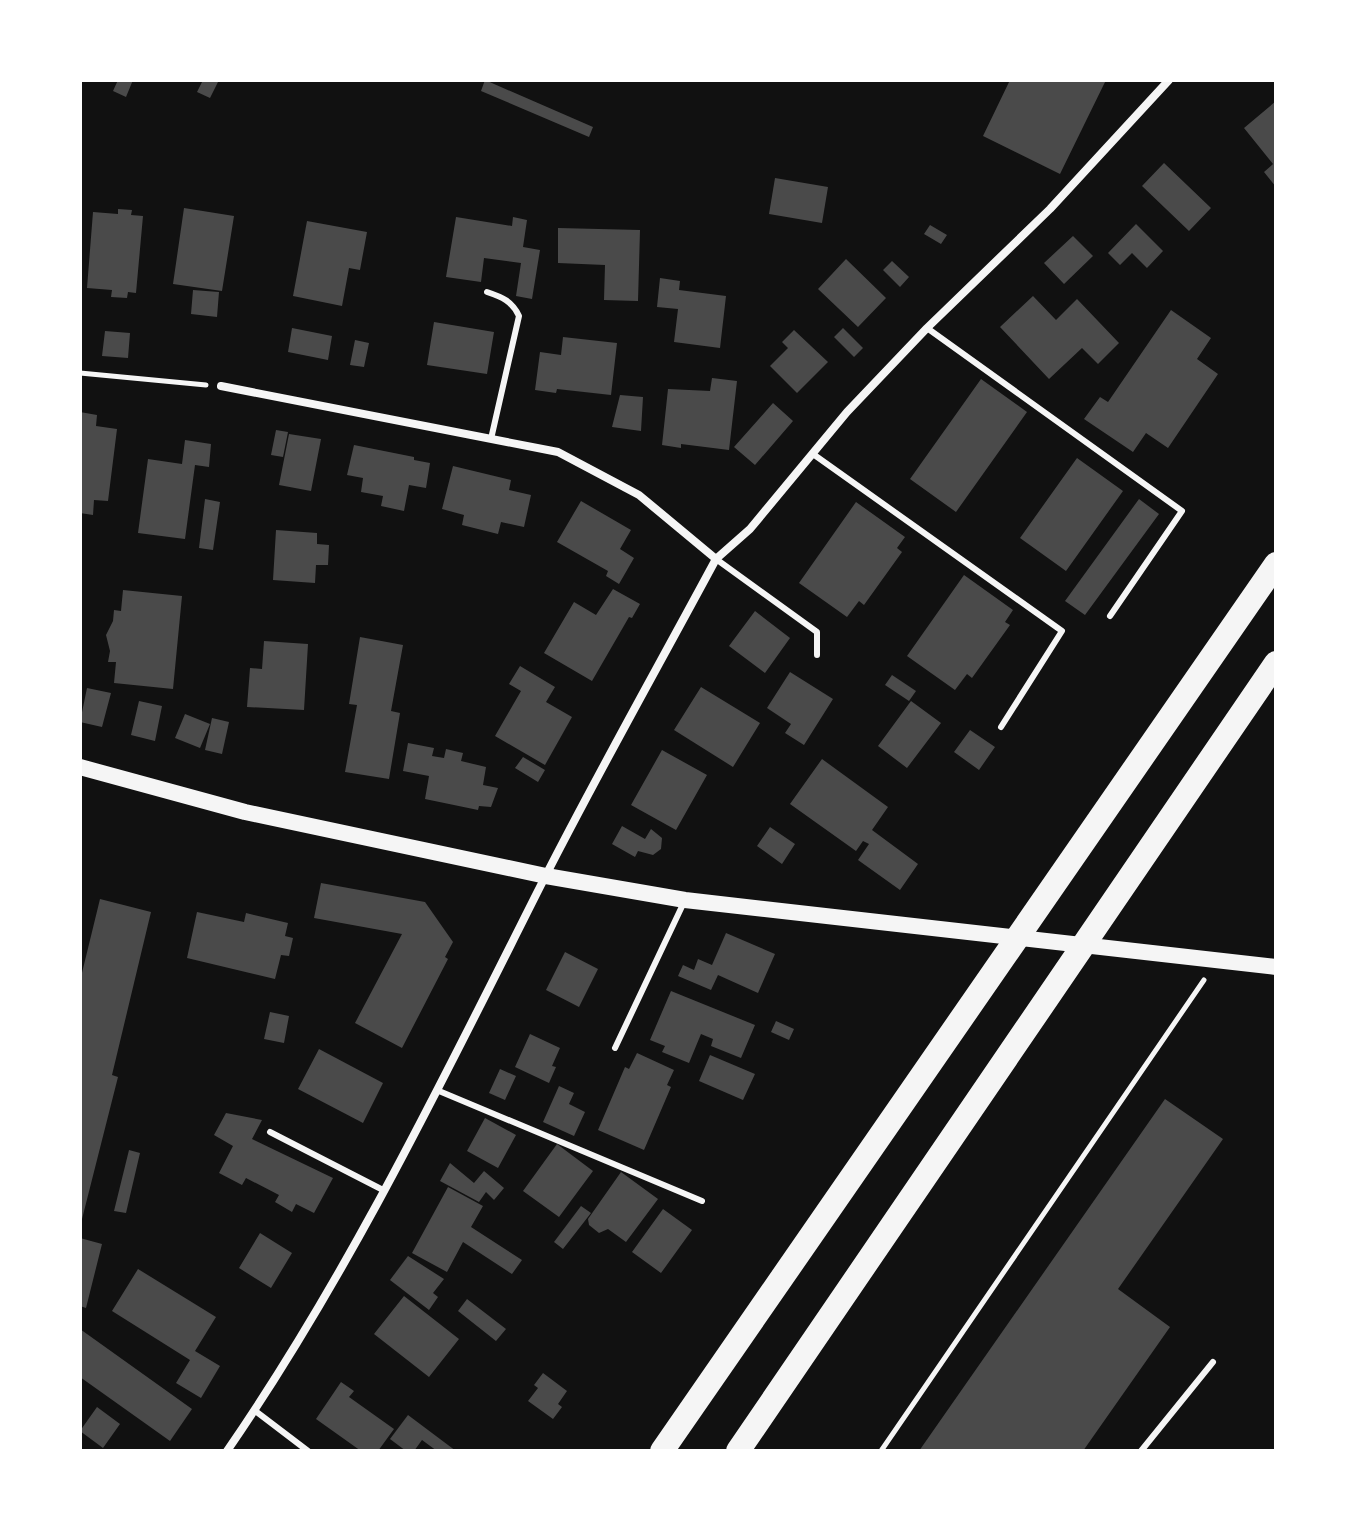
<svg xmlns="http://www.w3.org/2000/svg" width="1356" height="1531" viewBox="0 0 1356 1531" font-family="Inter,sans-serif">
<style>
.building{fill:#4a4a4a}
.lines{fill:none;stroke-linecap:round;stroke-linejoin:round}
.path{stroke:#f5f5f5;stroke-width:5}
.service{stroke:#f5f5f5;stroke-width:6}
.minor{stroke:#f5f5f5;stroke-width:8}
.secondary{stroke:#f5f5f5;stroke-width:16}
.motorway{stroke:#f5f5f5;stroke-width:24}
</style>
<rect width="100%" height="100%" fill="#111"/>
<path class="building" d="M118 80H133L126 97 113 91Z
M203 80H219L210 98 197 92Z
M485 80 593 127 589 137 481 91Z
M1010 80H1106L1060 174 983 136Z
M1276 101V187L1264 172 1273 164 1244 128Z
M1164 163 1211 208 1189 231 1142 186Z
M775 178 828 187 822 223 769 214Z
M184 208 234 216 222 291 173 284Z
M118 209 132 210 131 215 143 216 136 293 128 292 127 298 111 297 112 290 87 288 93 212 118 214Z
M456 217 512 226 513 217 527 220 523 247 540 250 532 299 516 296 521 263 484 258 481 282 446 277Z
M307 221 367 232 360 270 349 268 342 306 293 296Z
M1136 224 1163 251 1147 268 1132 253 1120 265 1108 253Z
M930 225 947 235 941 244 924 234Z
M558 228 640 230 638 301 604 300 605 265 558 263Z
M1073 236 1093 256 1064 284 1044 263Z
M846 259 886 298 858 327 818 289Z
M892 261 909 277 900 287 883 270Z
M660 278 680 281 679 290 726 296 720 348 674 342 678 309 657 307Z
M193 290 219 292 217 317 191 314Z
M1033 296 1056 320 1077 299 1119 343 1098 364 1082 348 1049 379 1000 327Z
M1171 310 1211 338 1197 359 1218 374 1168 448 1146 433 1133 452 1084 419 1100 397 1108 402Z
M434 322 494 332 487 374 427 365Z
M292 328 332 336 328 360 288 352Z
M843 328 863 348 854 357 834 337Z
M794 330 828 362 797 393 770 366 788 348 782 342Z
M105 331 130 333 128 358 102 356Z
M563 337 617 343 611 395 557 389 556 393 535 390 540 352 561 355Z
M355 340 369 343 364 367 350 365Z
M712 378 737 381 729 450 681 444V448L662 445 668 389 710 391Z
M981 379 1027 412 956 512 910 479Z
M620 395 643 397 641 431 612 427Z
M773 403 793 421 755 465 734 447Z
M80 412 97 415 96 426 117 429 108 501 94 500 93 515 80 513Z
M276 430 288 432 283 457 271 455Z
M289 434 321 439 311 491 279 485Z
M185 440 211 444 209 467 195 465 185 539 138 533 148 459 182 464Z
M354 445 414 457V460L430 463 426 488 409 485 404 511 381 506 383 496 361 492 363 478 347 475Z
M1077 458 1123 491 1066 571 1020 538Z
M453 466 511 480 509 490 531 495 524 527 501 522 498 534 462 525 464 515 442 509Z
M205 499 220 502 213 550 199 548Z
M1139 499 1159 514 1085 615 1065 601Z
M581 501 631 530 620 549 634 558 619 584 606 576 608 571 557 542Z
M856 502 905 537 897 548 902 552 864 605 859 601 847 617 799 583Z
M276 530 317 533V544L329 545 328 565H316L315 583 273 580Z
M964 575 1013 610 1005 622 1010 625 972 678 967 674 955 690 907 656Z
M613 589 640 604 632 618 629 617 592 681 544 653 574 602 596 615Z
M123 590 182 596 173 689 114 683 116 662H108L110 651 106 635 113 621 114 610 121 611Z
M755 611 790 638 765 673 729 646Z
M360 637 403 645 391 711 400 713 389 779 345 772 357 705 349 704Z
M264 641 308 644 304 710 247 707 250 668 262 669Z
M520 666 555 687 546 702 572 717 545 765 495 736 521 691 509 684Z
M790 672 833 699 804 745 785 733 791 724 767 708Z
M892 675 916 691 909 701 885 685Z
M701 687 760 723 733 767 674 730Z
M87 688 111 693 102 727 80 722Z
M139 701 162 706 155 741 131 735Z
M911 701 941 723 907 768 878 746Z
M185 714 210 724 200 748 175 738Z
M212 718 229 722 222 754 205 750Z
M970 730 995 747 979 770 954 752Z
M408 743 434 748 432 756 444 758 446 749 463 753 461 761 486 767 483 785 498 788 491 807 479 806 478 810 425 799 429 776 403 771Z
M662 750 707 775 676 830 631 805Z
M523 757 545 770 538 782 515 768Z
M822 759 888 807 872 830 918 864 900 890 858 860 869 844 863 841 856 851 790 804Z
M622 826 645 839 651 829 662 838 661 849 653 855 638 851 635 857 612 844Z
M770 827 795 844 782 864 757 846Z
M321 883 425 902 453 942 445 957 448 959 402 1048 355 1023 402 934 314 918Z
M100 899 151 912 112 1075 118 1077 81 1223 80 981Z
M197 912 244 922 246 913 288 923 285 936 293 938 289 956 281 955 275 979 187 958Z
M726 933 775 954 758 993 718 975 711 990 678 976 683 965 694 970 698 959 712 965Z
M565 952 598 969 579 1007 546 990Z
M671 991 755 1025 741 1058 711 1046 713 1039 701 1034 689 1063 662 1052 665 1046 650 1040Z
M270 1012 289 1016 284 1043 264 1039Z
M776 1021 794 1029 789 1040 771 1032Z
M530 1034 560 1048 552 1066 556 1067 549 1083 515 1067Z
M319 1049 383 1083 363 1123 298 1089Z
M637 1053 674 1070 667 1085 671 1087 644 1150 598 1130 625 1067 629 1069Z
M710 1055 755 1074 743 1100 699 1081Z
M500 1069 516 1076 505 1100 489 1093Z
M559 1086 574 1093 569 1104 585 1112 574 1136 543 1122Z
M1165 1099 1223 1139 1118 1289 1170 1327 1083 1451H919Z
M226 1113 262 1120 252 1139 333 1178 314 1213 296 1204 292 1212 275 1202 279 1195 246 1178 242 1185 219 1173 233 1146 214 1135Z
M485 1118 516 1135 498 1168 467 1151Z
M557 1144 593 1171 559 1217 523 1191Z
M129 1150 140 1153 126 1213 114 1211Z
M450 1163 474 1183 484 1171 504 1188 494 1200 486 1192 479 1202 440 1181Z
M621 1172 658 1199 626 1242 608 1229 599 1233 589 1225 588 1219Z
M448 1187 483 1206 471 1227 522 1260 512 1274 463 1242 447 1272 412 1253Z
M581 1206 591 1213 563 1249 554 1242Z
M663 1209 692 1230 661 1273 632 1252Z
M260 1233 292 1253 271 1288 239 1268Z
M80 1238 102 1244 86 1308 80 1306Z
M408 1256 444 1279 433 1293 438 1297 429 1310 390 1280Z
M138 1269 216 1317 195 1351 220 1366 201 1398 176 1383 190 1360 112 1311Z
M404 1296 459 1339 429 1377 374 1334Z
M467 1299 506 1329 496 1341 458 1311Z
M80 1329 192 1409 170 1441 80 1377Z
M543 1373 567 1391 558 1404 562 1407 553 1419 528 1401 538 1388 534 1385Z
M341 1382 354 1391 349 1397 394 1429 378 1451H361L316 1419Z
M97 1407 120 1424 103 1448 80 1431Z
M408 1415 456 1451H437L422 1440 414 1451H406L390 1439Z"/>
<g class="lines">
<path class="path" d="M80 373 206 385
M881 1451 1204 980"/>
<path class="service" d="M487 292C502 297 512 301 519 316L491 439
M927 328 1182 511 1110 616
M813 454 1062 631 1001 727
M716 559 817 632V655
M615 1048 685 900
M439 1091 702 1201
M270 1132 383 1190
M254 1410 308 1451
M1141 1451 1213 1362"/>
<path class="minor" d="M221 386 558 452 639 495 716 559
M227 1451C351 1271 446 1073 544 879 599 771 659 665 716 559L750 529 847 412 927 328 1050 209 1169 80"/>
<path class="secondary" d="M80 767 245 812 546 876 685 900 1276 967"/>
<path class="motorway" d="M662 1451 1276 564
M738 1451 1276 663"/>
</g>
<rect width="1356" height="1531" fill="none" stroke="#ffffff" stroke-width="164"/>
</svg>
